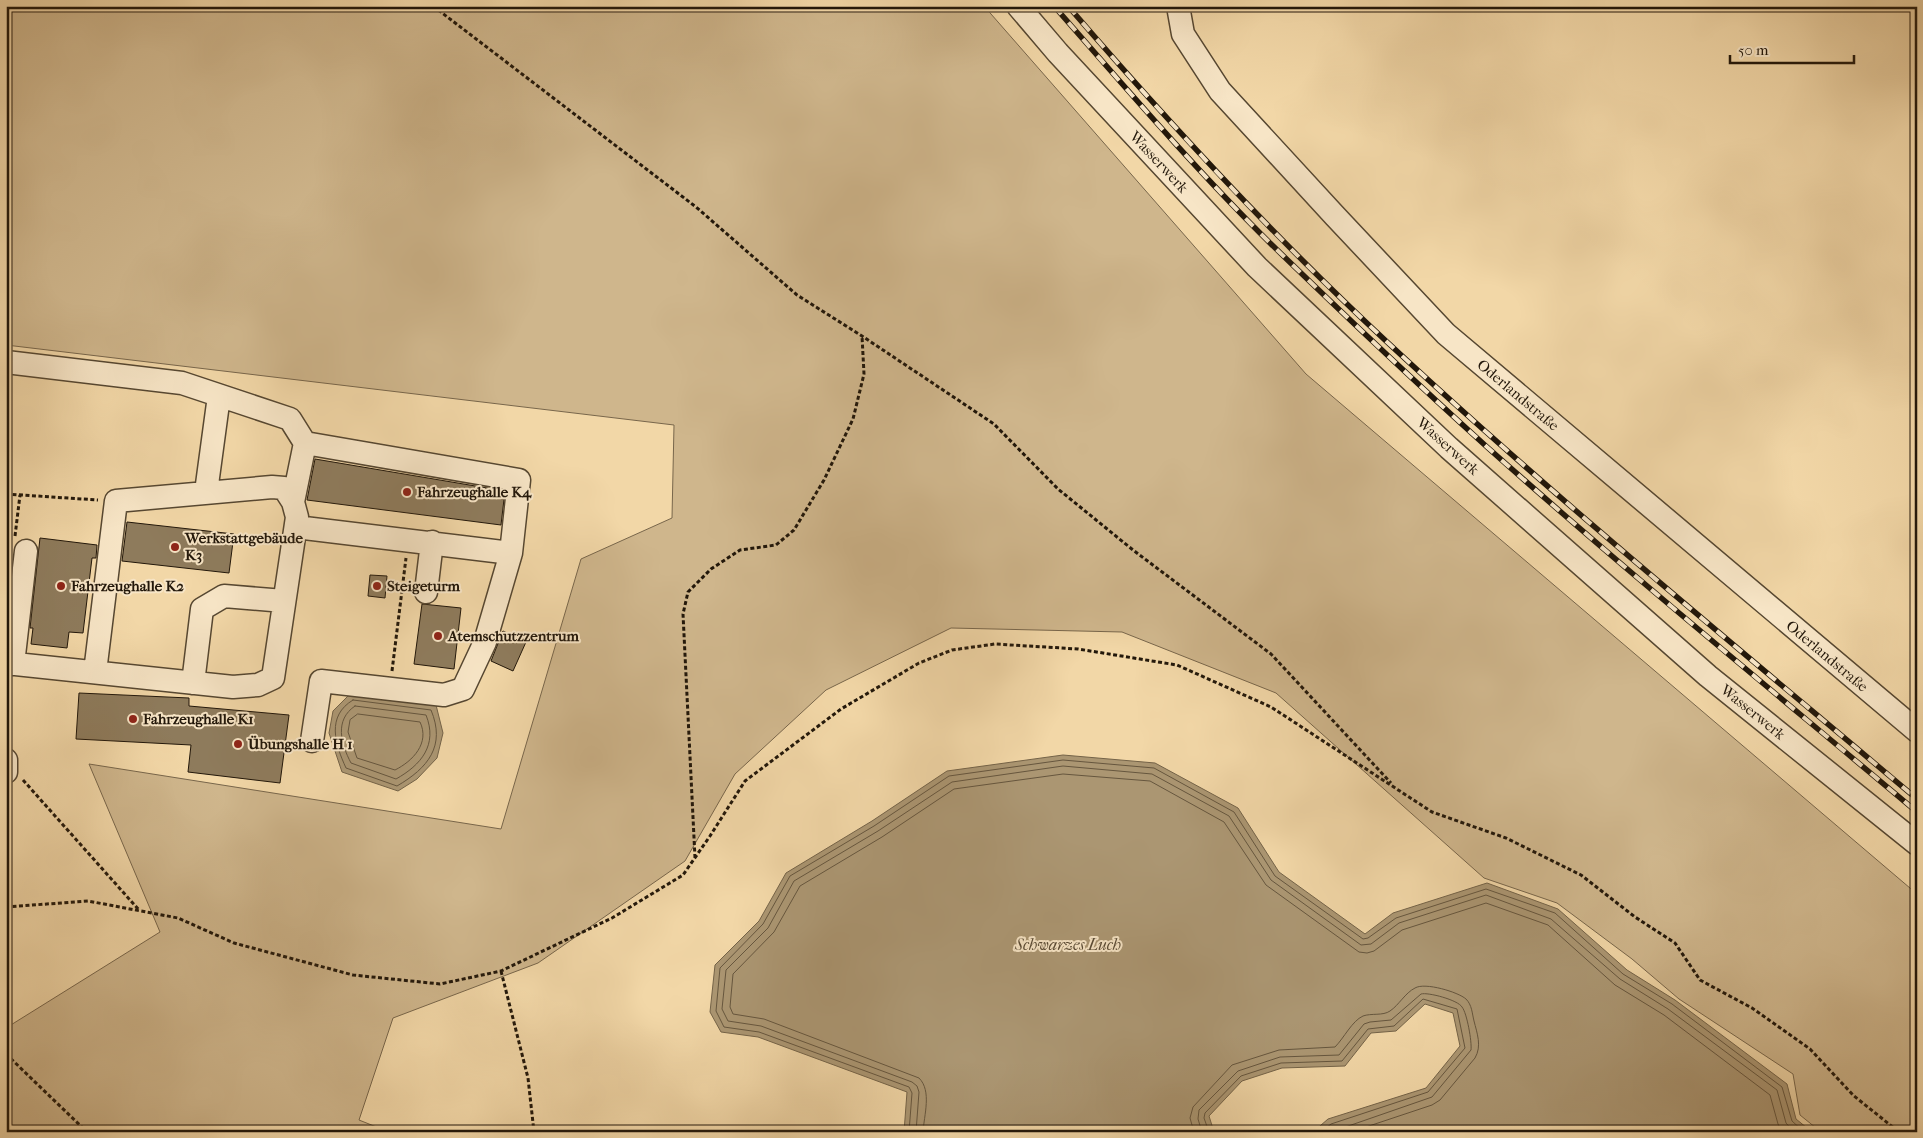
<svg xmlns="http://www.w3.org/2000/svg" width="1923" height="1138" viewBox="0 0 1923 1138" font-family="'IM FELL French Canon',serif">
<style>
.green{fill:#cfb68c;stroke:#78664b}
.water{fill:#ab9672;stroke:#746348}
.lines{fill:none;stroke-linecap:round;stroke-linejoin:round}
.shore{stroke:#66563e;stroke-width:1}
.building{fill:#8e7b5c;stroke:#22170a}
.minor-casing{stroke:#564731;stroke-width:25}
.path{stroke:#22170a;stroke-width:3;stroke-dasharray:4 2.5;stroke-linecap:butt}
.minor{stroke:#f7e5c6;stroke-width:22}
.rail-casing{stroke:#22170a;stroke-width:5.5}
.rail{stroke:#f7e5c6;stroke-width:4;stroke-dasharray:11;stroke-linecap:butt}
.poi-dot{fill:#8f2418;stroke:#f7e5c6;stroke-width:2}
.labels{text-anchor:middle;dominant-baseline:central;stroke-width:4;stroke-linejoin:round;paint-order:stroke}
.street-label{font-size:15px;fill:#22170a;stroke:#f7e5c6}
.poi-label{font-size:15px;font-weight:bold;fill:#22170a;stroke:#f7e5c6;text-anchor:start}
.water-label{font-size:16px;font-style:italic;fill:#594a34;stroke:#f7e5c6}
</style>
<rect width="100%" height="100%" fill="#f2d7a7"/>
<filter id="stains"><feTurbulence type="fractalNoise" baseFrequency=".004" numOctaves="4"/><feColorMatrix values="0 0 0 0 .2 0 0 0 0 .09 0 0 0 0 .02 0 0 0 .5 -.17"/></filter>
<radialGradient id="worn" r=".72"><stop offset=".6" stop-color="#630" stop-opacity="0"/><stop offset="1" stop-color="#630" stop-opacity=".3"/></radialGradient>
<path class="green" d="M9 6H984L1306 374 1917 894V1132H1821L1800 1115 1793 1074 1679 999 1632 959 1557 903 1484 878 1276 693 1122 632 951 628 826 690 735 774 685 861 538 963 393 1018 359 1120 389 1132H6V1028L160 932 89 764 501 829 581 559 672 518 674 425 6 345V15Z"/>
<path class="water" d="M350 694 436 705 443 733 437 758 417 779 398 791 342 772 329 733 333 711Z
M1063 755 1155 763 1238 808 1279 872 1365 934 1393 913 1487 883 1558 909 1627 970 1675 1000 1787 1084 1796 1119 1812 1132H1313L1328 1119 1426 1088 1460 1046 1453 1013 1425 1004 1396 1031 1371 1033 1345 1066 1282 1068 1242 1081 1209 1116 1214 1132H904L907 1092 758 1037 721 1032 710 1012 715 965 759 921 786 873 872 821 947 771Z"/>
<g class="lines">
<path class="shore" d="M353 700 431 710C446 746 428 768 397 786L346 768C335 744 326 716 353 700Z
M355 706 426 715C438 745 421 765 396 779L351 763C341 744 334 720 355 706Z
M358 714 420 722C430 743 413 761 395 770L357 758 348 732 350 720Z
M909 1132 912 1093 909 1087 759 1032 724 1027 716 1011 720 968 763 924 790 876 874 826 949 776 1063 760 1154 768 1234 812 1275 876 1363 939 1368 938 1396 918 1486 889 1555 913 1623 974 1672 1004 1782 1087 1792 1121 1804 1132
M916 1132 919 1092 917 1086 912 1082 761 1026 728 1021 722 1009 726 970 768 928 794 881 878 831 952 782 1063 766 1152 774 1229 816 1271 880 1361 945 1371 944 1399 923 1486 895 1551 919 1620 979 1668 1009 1777 1090 1786 1123 1794 1132
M923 1132C924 1115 932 1091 919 1078L764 1019 733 1014 730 1007 733 974 774 932 800 886 882 837 954 789 1063 774 1150 781 1224 822 1266 885 1359 952 1367 953 1374 951 1402 930 1486 903 1548 925 1615 985 1664 1015 1770 1095 1778 1124 1782 1132
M1194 1132 1190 1118 1193 1107 1232 1065 1279 1050 1335 1047C1344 1038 1352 1021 1363 1016 1371 1013 1383 1016 1390 1011 1399 1005 1405 993 1415 988 1425 982 1458 992 1466 999 1472 1005 1472 1013 1474 1021 1477 1033 1482 1046 1475 1058L1440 1100 1432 1105 1351 1132
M1202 1132 1198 1119 1199 1110 1238 1071 1280 1057 1339 1055 1364 1024 1370 1022 1391 1020 1421 994C1428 992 1458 1000 1462 1007 1467 1013 1472 1042 1471 1050L1432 1097 1331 1132
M1209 1132 1204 1118 1205 1113 1241 1076 1281 1063 1342 1061 1368 1029 1394 1026 1423 999 1457 1009 1465 1048 1428 1092 1331 1124 1321 1132"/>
</g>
<path class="building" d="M315 459 505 491 501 525 307 500Z
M127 522 234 534 229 573 122 561Z
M40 538 97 545 96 558H92L83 633 69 632 67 648 31 644 33 628H30Z
M370 575 387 576 385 598 368 596Z
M422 604 461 608 454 669 414 664Z
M503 631 526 642 513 671 491 661Z
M79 693 189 698V706L289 715 280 783 188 772 191 745 76 739Z"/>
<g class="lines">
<defs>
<path id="minor" d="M1018 6 1058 53 1257 267 1449 448 1708 676 1917 844
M1178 6 1183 34 1220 91 1335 216 1446 334 1917 731
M6 362 182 383 290 419 305 443
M206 492 219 396
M293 502 305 443 519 480 511 553
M296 527 511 553 485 642 463 689 444 695 321 681 312 741
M426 592 432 542
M6 663 233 687 258 685 273 678 297 517 293 502 284 488 272 487 116 501 95 672
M13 664 26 551
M193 683 202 609 224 596 284 601
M6 760V772"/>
</defs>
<use href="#minor" class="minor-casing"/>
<path class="path" d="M433 6 696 207 797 295 862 336 994 424 1058 489 1133 550 1271 654 1391 783
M6 494 98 500
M15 536 20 495
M392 671 406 558
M23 780 139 910
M695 858 683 614 688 592 711 569 740 550 776 545 794 530 824 480 853 419 864 374 862 336
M6 907 88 901 178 918 234 943 353 975 440 984 501 971 612 918 683 875 710 836 745 781 841 709 919 663 952 650 995 644 1078 649 1177 665 1271 707 1432 812 1506 838 1581 875 1635 917 1675 943 1700 980 1752 1008 1810 1049 1854 1096 1899 1132
M501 971 528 1078 534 1132
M6 1054 87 1132"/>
<use href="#minor" class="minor"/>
<defs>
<path id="rail" d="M1054 6C1124 86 1194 168 1270 243 1341 312 1413 380 1487 447 1627 572 1773 691 1917 812
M1068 6C1168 122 1273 236 1386 341 1557 500 1738 648 1917 799"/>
</defs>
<use href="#rail" class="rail-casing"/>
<use href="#rail" class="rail"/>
</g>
<g class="poi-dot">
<circle cx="407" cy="492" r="5"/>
<circle cx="175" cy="547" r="5"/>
<circle cx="61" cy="586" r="5"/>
<circle cx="377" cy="586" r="5"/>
<circle cx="438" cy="636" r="5"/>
<circle cx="133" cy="719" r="5"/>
<circle cx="238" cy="744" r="5"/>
</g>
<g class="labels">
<g class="street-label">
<text transform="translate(1159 162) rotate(47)">Wasserwerk</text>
<text transform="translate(1518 395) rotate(40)">Oderlandstraße</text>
<text transform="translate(1448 446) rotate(42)">Wasserwerk</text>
<text transform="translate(1827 656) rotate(40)">Oderlandstraße</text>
<text transform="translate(1753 712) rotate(39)">Wasserwerk</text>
</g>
<g class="poi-label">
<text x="417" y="492">Fahrzeughalle K4</text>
<text x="185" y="538">Werkstattgebäude<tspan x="185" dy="17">K3</tspan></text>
<text x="71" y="586">Fahrzeughalle K2</text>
<text x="387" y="586">Steigeturm</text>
<text x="448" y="636">Atemschutzzentrum</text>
<text x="143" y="719">Fahrzeughalle K1</text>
<text x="248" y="744">Übungshalle H 1</text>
</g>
<g class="water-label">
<text x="1068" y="944">Schwarzes Luch</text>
</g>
</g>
<rect width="1923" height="1138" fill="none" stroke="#f2d7a7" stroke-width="25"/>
<rect x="8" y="8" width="1908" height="1123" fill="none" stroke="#22170a" stroke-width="2.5"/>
<rect x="12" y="12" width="1898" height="1113" fill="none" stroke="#22170a"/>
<path d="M1730 55v8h124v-8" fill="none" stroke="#22170a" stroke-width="2.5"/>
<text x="1738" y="55" font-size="15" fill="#22170a" stroke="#f7e5c6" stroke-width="4" paint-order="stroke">50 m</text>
<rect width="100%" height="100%" filter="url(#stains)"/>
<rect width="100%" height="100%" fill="url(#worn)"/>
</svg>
